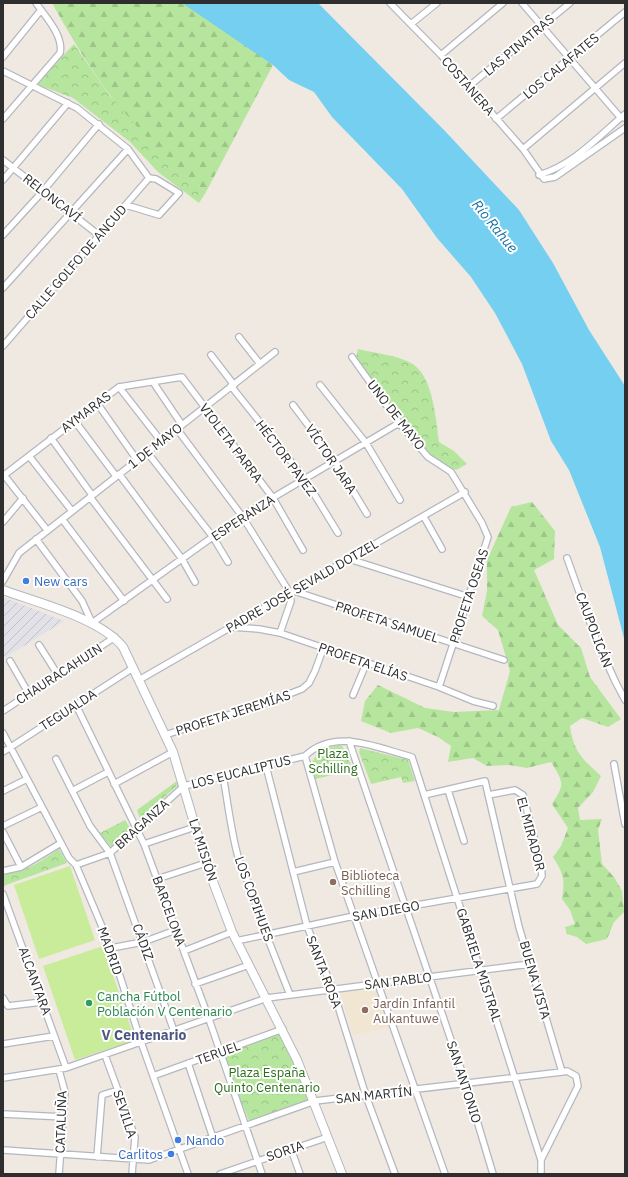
<svg xmlns="http://www.w3.org/2000/svg" width="628" height="1177" viewBox="0 0 628 1177" font-family="'IBM Plex Sans',sans-serif">
<style>
.industrial{fill:url(#industrial-furrows)}
.education{fill:#f0e6d1}
.forest{fill:url(#forest-firs)}
.park{fill:url(#park-crowns)}
.pitch{fill:#c9ec9a}
.water{fill:#75cff0}
.lines{fill:none;stroke-linecap:round;stroke-linejoin:round}
.street-casing{stroke:#b4b7c1;stroke-width:8}
.secondary-casing{stroke:#b4b7c1;stroke-width:10}
.street{stroke:#fff;stroke-width:5.5}
.secondary{stroke:#fff;stroke-width:8}
.shop-dot{fill:#3f7fe0;stroke:#fff;stroke-width:1.5}
.education-dot{fill:#8d6e63;stroke:#fff;stroke-width:1.5}
.leisure-dot{fill:#2e9e5b;stroke:#fff;stroke-width:1.5}
.labels{text-anchor:middle;dominant-baseline:central;stroke-width:4;stroke-linejoin:round;paint-order:stroke}
.street-label{font-size:13px;fill:#2e2e2e;stroke:#fff}
.shop-label{font-size:13px;fill:#366cbe;stroke:#fff;text-anchor:start}
.park-label{font-size:13px;fill:#2c6e1b;stroke:#fff}
.education-label{font-size:13px;fill:#785e54;stroke:#fff;text-anchor:start}
.leisure-label{font-size:13px;fill:#27864d;stroke:#fff;text-anchor:start}
.water-label{font-size:14px;font-style:italic;fill:#0d6fa3;stroke:#fff}
.neighbourhood-label{font-size:14px;font-weight:bold;fill:#4d5680;stroke:#fff}
</style>
<defs>
<pattern id="industrial-furrows" width="10" height="10" patternUnits="userSpaceOnUse"><rect width="10" height="10" fill="#e3e1e8"/><path d="M-1 1l2-2M0 10L10 0M9 11l2-2" fill="none" stroke="#c3c1c7"/></pattern>
<pattern id="forest-firs" width="22" height="20" patternUnits="userSpaceOnUse"><rect width="22" height="20" fill="#b6e59e"/><path d="M5 1l3.5 6h-7zM16 11l3.5 6h-7z" fill="#9dc588"/></pattern>
<pattern id="park-crowns" width="20" height="18" patternUnits="userSpaceOnUse"><rect width="20" height="18" fill="#b6e59e"/><path d="M2 6a3 3 0 1 1 6 0M12 15a3 3 0 1 1 6 0" fill="none" stroke="#9dc588"/></pattern>
</defs>
<rect width="100%" height="100%" fill="#efe9e1"/>
<path class="industrial" d="M3 597 64 621 3 659Z"/>
<path class="education" d="M374 986 391 1027 353 1035 340 992Z"/>
<path class="forest" d="M52 3H188L273 65 206 192C190 178 173 165 157 150 114 108 81 55 52 3Z
M532 502 555 531 554 559 534 570 558 625 581 648 590 677 621 719 608 727 582 718 570 726C574 753 582 758 601 776L593 792 578 808 580 820 602 819 598 830 602 864 614 877 622 891 624 912 614 922 607 939 586 944 577 937 567 934 565 927 575 924 570 910 562 899C565 880 564 874 553 857L561 846 568 828 552 804C565 784 564 783 551 762L527 768 509 765 487 766 473 758 448 762 451 746 438 737 418 728 391 733 361 721 365 701 378 685 425 708 454 712 499 710 510 671 498 630 482 616 487 591V560L511 507Z"/>
<path class="park" d="M74 44 109 95 157 149 206 192 199 203 158 172 130 142 73 98 36 84Z
M358 349C375 353 394 355 409 362 433 372 436 420 439 442L454 451 467 464 456 470 433 459 397 415 356 358Z
M340 745 343 747 353 770 315 779 312 762C319 750 327 747 340 745Z
M360 748 408 760 415 781 403 783 401 777 371 784 359 752Z
M177 781 179 784 140 819 137 810Z
M125 820 131 829 111 847 100 833Z
M59 849 67 863 3 886V874C27 872 39 862 59 849Z
M281 1031 310 1099 249 1121 222 1052Z"/>
<path class="pitch" d="M70 866 95 940 39 959 14 885Z
M103 946 135 1040 75 1060 43 966Z"/>
<path class="water" d="M182 3H318L444 130 519 210 553 263 589 330 625 386V642L600 547 569 470 551 441 522 364 495 313 471 277 437 238 402 189 332 117 314 92 289 80 273 65Z"/>
<g class="lines">
<defs>
<path id="street" d="M390 3 441 55 523 149 544 179 555 177 625 128
M522 3 620 117 625 118
M411 24 437 3
M441 55 503 3
M3 57 41 10
M3 71 77 108 128 149 149 178
M468 87 570 3
M3 119 60 53C64 36 45 16 36 3
M496 119 625 12
M523 149 625 63
M3 160 100 236
M539 175C573 165 599 136 625 114
M3 180 68 103
M126 205 159 215 179 193 156 179 149 178
M3 235 43 191 99 124
M3 288 128 149
M239 337 260 364
M3 346 149 178
M211 355 234 385
M352 357 399 423 428 457 451 472 482 523 488 537 439 687
M153 382 182 425
M320 385 366 443 400 500
M231 386 305 479 338 533
M119 387 161 441
M97 403 137 460
M293 405 335 461 367 514
M74 420 116 476
M177 429 242 516 290 593 291 601 280 633
M51 438 92 495
M147 452 213 537 228 562
M29 456 72 511
M119 474 182 559 195 582
M4 475 47 530
M3 476 119 387 182 377 273 498 303 550
M90 497 167 599
M424 517 442 549
M62 519 124 601
M3 522 23 498
M36 539 82 601 92 623 242 516 399 423
M567 558 596 639 616 683 625 700
M349 559 469 597
M3 581 19 553 275 352
M294 591 504 660
M231 627 259 629 280 633 439 687 473 701 493 706
M39 645 58 675
M10 661 29 694
M139 680 465 492
M353 695 366 664
M76 705 144 844 209 1019 262 1174
M3 711 115 637
M3 733 69 858 76 865 110 853 184 786 305 756C335 727 377 748 412 757L541 1160V1174
M165 735 263 704 302 689 309 683 315 671 323 649
M349 741 466 1084 493 1174
M3 752 133 668
M305 756 335 862 445 1174
M56 759 90 826 110 853 174 1031
M614 764 625 824
M266 766 307 926 333 990 366 1096 395 1174
M223 776C228 801 235 870 251 885L266 934 290 995
M114 784 173 752
M448 790 464 841
M3 791 27 779
M72 791 108 772
M424 795 485 781 519 927 562 1072 567 1071 576 1076 578 1086 541 1160
M3 826 42 807
M3 832 21 867
M144 844 195 827
M76 865 111 948 141 1042 188 1174
M3 871 21 867 61 843
M293 872 335 862
M157 879 206 863
M3 894 66 1068
M236 941 354 916 537 884 542 876 541 865 523 795 515 790 488 795
M111 948 143 942 176 930
M184 951 232 932
M195 984 249 965
M3 998 8 1006 42 1002
M3 1044 54 1036
M105 1055 135 1137 132 1174
M188 1063 213 1138
M153 1076 283 1029
M3 1078 66 1068 267 998 530 964
M3 1114 64 1117
M291 1149 300 1174
M3 1150 149 1160 315 1101 562 1072
M97 1157 102 1095 118 1090
M59 1174 65 1092 59 1070
M220 1174 328 1137"/>
<path id="secondary" d="M3 590C38 603 100 618 123 647L173 752 206 863 232 932 297 1060 342 1174"/>
</defs>
<use href="#street" class="street-casing"/>
<use href="#secondary" class="secondary-casing"/>
<use href="#street" class="street"/>
<use href="#secondary" class="secondary"/>
</g>
<g class="shop-dot">
<circle cx="26" cy="581" r="4"/>
<circle cx="178" cy="1140" r="4"/>
<circle cx="171" cy="1154" r="4"/>
</g>
<g class="education-dot">
<circle cx="333" cy="882" r="4"/>
<circle cx="365" cy="1010" r="4"/>
</g>
<circle class="leisure-dot" cx="89" cy="1003" r="4"/>
<g class="labels">
<g class="street-label">
<text transform="translate(519 45) rotate(-40)">LAS PINATRAS</text>
<text transform="translate(561 66) rotate(-40)">LOS CALAFATES</text>
<text transform="translate(468 86) rotate(49)">COSTANERA</text>
<text transform="translate(52 198) rotate(38)">RELONCAVÍ</text>
<text transform="translate(76 262) rotate(-49)">CALLE GOLFO DE ANCUD</text>
<text transform="translate(86 412) rotate(-37)">AYMARAS</text>
<text transform="translate(396 415) rotate(52)">UNO DE MAYO</text>
<text transform="translate(231 443) rotate(53)">VIOLETA PARRA</text>
<text transform="translate(155 446) rotate(-38)">1 DE MAYO</text>
<text transform="translate(286 458) rotate(53)">HÉCTOR PAVEZ</text>
<text transform="translate(331 459) rotate(56)">VÍCTOR JARA</text>
<text transform="translate(243 518) rotate(-33)">ESPERANZA</text>
<text transform="translate(302 586) rotate(-30)">PADRE JOSÉ SEVALD DOTZEL</text>
<text transform="translate(469 596) rotate(-72)">PROFETA OSEAS</text>
<text transform="translate(387 622) rotate(18)">PROFETA SAMUEL</text>
<text transform="translate(594 630) rotate(69)">CAUPOLICÁN</text>
<text transform="translate(363 662) rotate(19)">PROFETA ELÍAS</text>
<text transform="translate(59 674) rotate(-33)">CHAURACAHUIN</text>
<text transform="translate(68 710) rotate(-33)">TEGUALDA</text>
<text transform="translate(233 713) rotate(-18)">PROFETA JEREMÍAS</text>
<text transform="translate(241 772) rotate(-14)">LOS EUCALIPTUS</text>
<text transform="translate(142 824) rotate(-42)">BRAGANZA</text>
<text transform="translate(531 834) rotate(75)">EL MIRADOR</text>
<text transform="translate(203 850) rotate(72)">LA MISIÓN</text>
<text transform="translate(254 899) rotate(70)">LOS COPIHUES</text>
<text transform="translate(169 911) rotate(70)">BARCELONA</text>
<text transform="translate(386 911) rotate(-10)">SAN DIEGO</text>
<text transform="translate(143 942) rotate(70)">CÁDIZ</text>
<text transform="translate(110 951) rotate(70)">MADRID</text>
<text transform="translate(479 965) rotate(72)">GABRIELA MISTRAL</text>
<text transform="translate(324 972) rotate(69)">SANTA ROSA</text>
<text transform="translate(535 980) rotate(74)">BUENA VISTA</text>
<text transform="translate(35 981) rotate(70)">ALCANTARA</text>
<text transform="translate(398 981) rotate(-7)">SAN PABLO</text>
<text transform="translate(218 1053) rotate(-20)">TERUEL</text>
<text transform="translate(464 1082) rotate(72)">SAN ANTONIO</text>
<text transform="translate(374 1095) rotate(-6)">SAN MARTÍN</text>
<text transform="translate(125 1114) rotate(72)">SEVILLA</text>
<text transform="translate(61 1122) rotate(-88)">CATALUÑA</text>
<text transform="translate(285 1151) rotate(-19)">SORIA</text>
</g>
<g class="shop-label">
<text x="34" y="581">New cars</text>
<text x="186" y="1140">Nando</text>
<text x="163" y="1154" text-anchor="end">Carlitos</text>
</g>
<g class="park-label">
<text x="333" y="753">Plaza<tspan x="333" dy="15">Schilling</tspan></text>
<text x="267" y="1072">Plaza España<tspan x="267" dy="15">Quinto Centenario</tspan></text>
</g>
<g class="education-label">
<text x="341" y="875">Biblioteca<tspan x="341" dy="15">Schilling</tspan></text>
<text x="373" y="1003">Jardín Infantil<tspan x="373" dy="15">Aukantuwe</tspan></text>
</g>
<g class="leisure-label">
<text x="97" y="996">Cancha Fútbol<tspan x="97" dy="15">Población V Centenario</tspan></text>
</g>
<g class="water-label">
<text transform="translate(495 226) rotate(51)">Río Rahue</text>
</g>
<g class="neighbourhood-label">
<text x="144" y="1035">V Centenario</text>
</g>
</g>
<rect width="628" height="1177" fill="none" stroke="#2e2e2e" stroke-width="8"/>
</svg>
